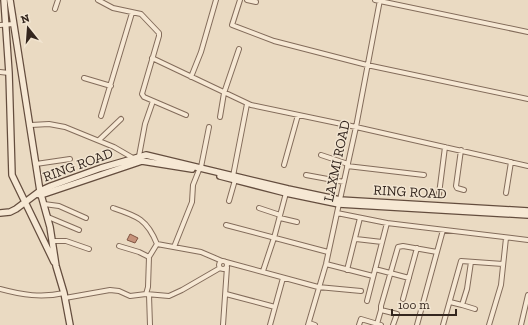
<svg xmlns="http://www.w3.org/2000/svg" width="528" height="325" viewBox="0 0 528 325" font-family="'Zilla Slab',serif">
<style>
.building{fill:#c6927a;stroke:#805442}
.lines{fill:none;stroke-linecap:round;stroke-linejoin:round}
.street-casing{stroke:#836c5b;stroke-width:6}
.secondary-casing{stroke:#644d3e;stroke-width:8}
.street{stroke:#f6e8d4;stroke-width:4}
.secondary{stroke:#f6e8d4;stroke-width:5.5}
.labels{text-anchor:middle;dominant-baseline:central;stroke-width:3;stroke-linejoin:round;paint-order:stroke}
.street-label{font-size:14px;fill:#34261e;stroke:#f2e5d1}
</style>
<rect width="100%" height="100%" fill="#eadac2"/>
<path class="building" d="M130 234 138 238 135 243 127 240Z"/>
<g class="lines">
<defs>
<path id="street" d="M98 0 113 8 141 14 159 33V36L142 94 144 97 186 115
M240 0 232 25 274 41 367 65 528 99
M247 0 256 2
M375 0 528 32
M55 9 58 0
M0 25 14 24
M152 58 251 105 356 127 528 166
M0 72 9 73
M191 77 201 52 216 0
M84 78 111 86
M101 116 132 13
M220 117 224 93 239 49
M31 125 49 124 65 127 114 147 133 158
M99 140 121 119
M461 150 456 186 457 188 464 190
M321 155 348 164
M139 156 145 124 153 101
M36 164 70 159
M284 165 298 115
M347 166 424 175
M201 167 209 127
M306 175 344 182
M233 176 247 104
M506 193 511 162
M439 194 445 147
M229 201 235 180
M44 204 59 206 86 218
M113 208C137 216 147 219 157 244L149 257 148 287 146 294
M259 208 280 215
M337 213 387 223 528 240
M48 217 79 230
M280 218 297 222
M226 225 328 252
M356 239 382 242
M53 241H66L89 249
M157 244 201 252 222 261
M119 246 139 252 149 257
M174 247 192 202 193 185 199 170
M219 265a4 4 0 1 1 8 0a4 4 0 1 1-8 0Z
M226 262 318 287 361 291
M326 264 373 276
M375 269 409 278
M347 270 360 218
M263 271 274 238 286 193
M0 289C22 295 42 298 64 293
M226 294 275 307
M149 295 150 325
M65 298 110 290 119 291 130 296 146 294 169 296 182 290 220 268
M403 299 417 248
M367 301 387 223
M450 302 462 305 467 289 471 262
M462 305 475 309
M381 310V306L398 247 403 246 437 252
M309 323 315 325
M377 324 381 310 397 314 393 325
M223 325 227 267
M270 325 283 278
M308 325 326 264 337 213 356 127 380 0
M359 325 361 319 381 325
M417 325 443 230
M443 325 461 261 503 264
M489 325 501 285 506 238
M521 325 528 295"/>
<path id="secondary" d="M4 0 9 73 12 175 54 262
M10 0 40 191 50 227 56 266 64 293 70 325
M220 176 286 193 339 204 528 215
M37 194 41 195 142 161 192 169
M0 213 10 212 16 209 40 191 51 186 101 168 146 155 288 189 340 200 528 211"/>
</defs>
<use href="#street" class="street-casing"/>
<use href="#secondary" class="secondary-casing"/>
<use href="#street" class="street"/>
<use href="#secondary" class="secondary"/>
</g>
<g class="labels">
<g class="street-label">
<text transform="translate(337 161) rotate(-78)">LAXMI ROAD</text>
<text transform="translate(78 165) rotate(-20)">RING ROAD</text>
<text transform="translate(410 192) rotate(3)">RING ROAD</text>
</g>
</g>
<g transform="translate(28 28) rotate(343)" stroke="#f2e5d1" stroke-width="3" paint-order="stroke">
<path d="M0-3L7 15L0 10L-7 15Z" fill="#34261e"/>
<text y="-6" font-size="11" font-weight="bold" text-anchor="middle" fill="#34261e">N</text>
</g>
<path d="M392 309v6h64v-6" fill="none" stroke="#34261e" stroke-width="2"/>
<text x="398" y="309" font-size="12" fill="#34261e" stroke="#f2e5d1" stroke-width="3" paint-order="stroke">100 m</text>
</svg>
